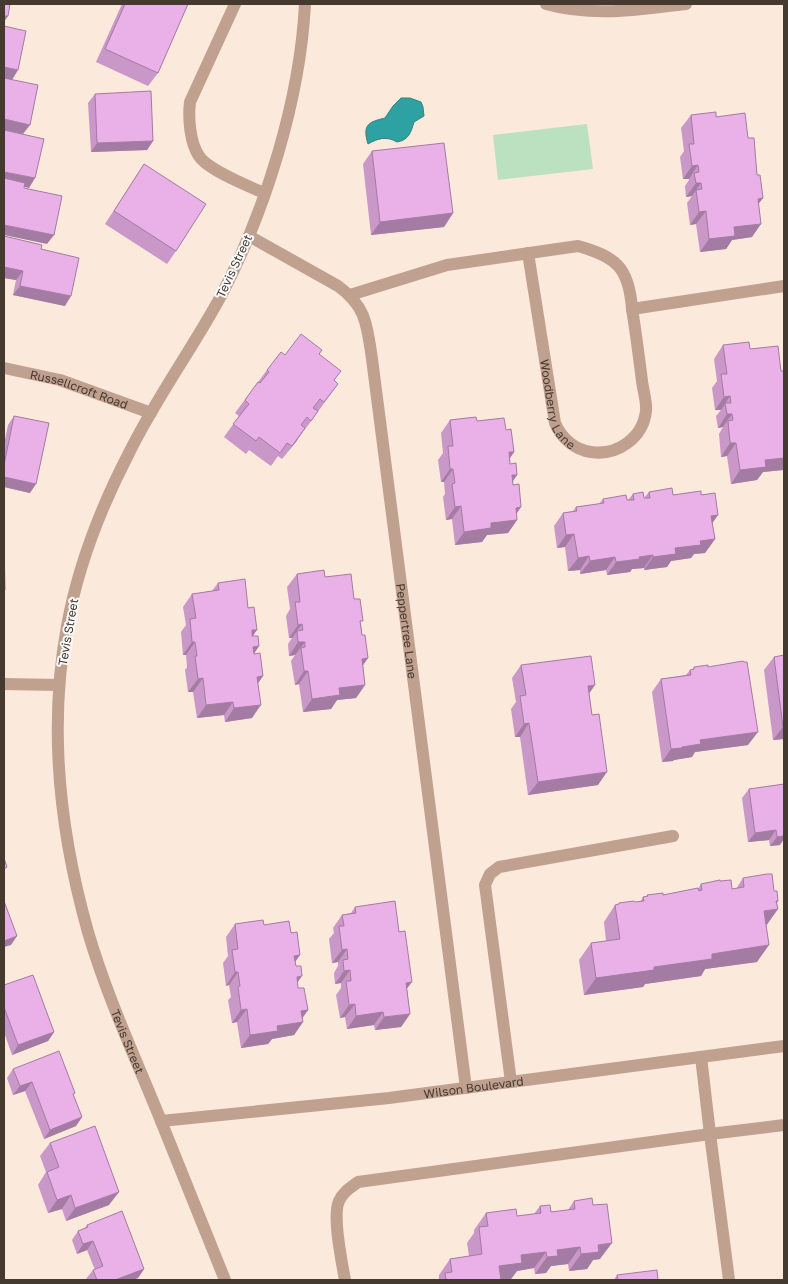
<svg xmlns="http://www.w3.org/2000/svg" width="788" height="1284" viewBox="0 0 788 1284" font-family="'Golos Text',sans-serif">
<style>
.green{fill:#bbe1c0}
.water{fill:#2ea1a2;stroke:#358280}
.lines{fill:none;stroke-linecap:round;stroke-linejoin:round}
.service{stroke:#c0a08f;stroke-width:12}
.minor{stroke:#c0a08f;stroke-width:12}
.tertiary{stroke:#c0a08f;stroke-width:12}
.wall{fill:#c997c8}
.shaded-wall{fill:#a47ba2}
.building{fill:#eab0e8;stroke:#a47ba2}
.labels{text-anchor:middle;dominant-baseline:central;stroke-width:4;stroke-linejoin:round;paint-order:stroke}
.street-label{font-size:12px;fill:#453a30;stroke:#fafafa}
</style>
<rect width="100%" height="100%" fill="#fbe9db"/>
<path class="green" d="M587 124 593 169 498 180 493 135Z"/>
<path class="water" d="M401 98H410L421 102 423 107 424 116 414 122C411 132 409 140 397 142 387 136 378 138 368 144 362 124 369 122 385 118L393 106Z"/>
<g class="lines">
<g class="service">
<path d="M235 4 190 102C188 118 190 143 199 156 208 170 248 186 264 193"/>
<path d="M546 4C592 17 639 10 686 4"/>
<path id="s1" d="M528 253 555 423C561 438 575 450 591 452 617 456 643 438 646 411 647 402 643 390 642 381 639 357 636 333 632 309"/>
<path d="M701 1057 710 1134 729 1280"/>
<path d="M511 1082 485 885 490 874 499 867 673 836"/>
<path d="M345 1280C342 1263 332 1216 339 1201 343 1192 350 1188 358 1182L710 1134 784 1125"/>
</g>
<g class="minor">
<path id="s2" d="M249 236 338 286C367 307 367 326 372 359L466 1088"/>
<path d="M350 295 447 265 578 246C617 257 629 268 632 309L784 286"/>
<path id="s3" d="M4 368 60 380 151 413"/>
<path d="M161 1121 225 1280"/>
</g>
<g class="tertiary">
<path id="s4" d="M305 4C300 100 266 209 222 294 193 348 156 398 129 453 101 507 78 566 67 626 48 728 60 833 88 932 107 997 136 1059 161 1121L389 1098 784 1046"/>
<path d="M4 684 59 685"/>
</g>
</g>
<path class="wall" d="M122 4H188L158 73 148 86 96 62Z
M95 94 153 141 147 150 91 152 88 103Z
M691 115 716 117 748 138 763 198 758 204 752 237 732 240 726 249 700 252 696 224 690 225 687 203 692 196 686 197 685 186 689 180V179H683L680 157 684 151 681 128Z
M372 151 453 213 444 227 371 235 363 164Z
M144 164 176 251 167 264 105 224Z
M4 236 41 249 65 306 13 295 16 280 4 278Z
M723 345 750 349 781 371H784V468L783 470 763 472 757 480 731 484 727 456 721 457 719 434 723 427 718 428 716 416 721 410H715L712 388 717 381 714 359Z
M319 354 334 380 338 384 309 424 282 459 278 456 271 466 249 450 246 454 224 437 239 416 235 413 267 370 285 355Z
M14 416 30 493 4 487V444L8 425Z
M450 420 477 421 506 430 514 452 510 458V464L517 475 513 481V485L521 507 517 513V520L508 533 487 535 482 542 455 545 452 519 446 520 443 497 445 494 444 482H441L438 460 443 453 441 433Z
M649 492 673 495H701L718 515 712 523 715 539 705 553 694 554 691 558 671 561 667 567 644 570V568L632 569 630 572 607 575 606 570 580 574V570L568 571 565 547 557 548 554 526 563 513 573 511 576 507 599 504 603 499 628 500 633 494 644 498Z
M297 574 325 577 354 599 361 624 362 635 368 658 363 665 365 685 356 698 337 700 331 709 303 712 299 684 295 685 291 661 295 655 289 656 288 644 292 638H289L286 616 290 609 287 587Z
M218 583 259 646 254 653 263 676 258 683 252 718 225 722 224 715 197 718 193 692H188L185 670 187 667 186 655H183L181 632 186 625 183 607 192 594 212 591Z
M784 655V739L773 740 764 670 774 657Z
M521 665 589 693 598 785 528 795 520 737H515L511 709 516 702 512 678Z
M694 667H708L748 745 695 752 692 757 674 760 673 761 662 762 652 692 661 679 686 675 690 670 693 669Z
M784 784 780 845 770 846 769 840 748 842 742 798 749 789Z
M743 878 774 891 778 901 777 903 778 909 766 925 757 962 705 969 701 976 645 984 643 987 584 995 579 960 591 943 606 941 604 922 615 905H618L619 903 640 902 643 897H646L647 895H663L698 889 701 884 720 881 732 889H736Z
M355 907 407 989 410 1014 401 1027 375 1030 374 1025 347 1029 345 1017 340 1018 336 995 341 988V983L335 984 334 973 338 966V962L332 963 329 939 334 933 333 928 342 915 351 913Z
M235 924 264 925 295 962 298 988 308 1010 302 1018 303 1022 294 1035 272 1039 268 1044 241 1048 237 1022 232 1023 228 1000 231 997 229 985 226 986 223 963 228 956 226 937Z
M4 985 54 1032 48 1041 12 1055 4 1032Z
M13 1069 75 1093 73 1095 82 1117 76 1126 44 1139 25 1091 13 1095 7 1078Z
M50 1143 109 1205 66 1221 62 1209 48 1213 38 1185 46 1172 40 1156Z
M574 1201 600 1259 593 1260 587 1269 569 1271 568 1264 551 1266 546 1273 535 1274 534 1268 517 1271 511 1279 504 1280H439V1275L450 1259 469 1256 467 1243 474 1233V1230L486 1213 517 1216 534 1214 540 1206 551 1212 568 1210Z
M87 1225 144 1269 138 1278 132 1280H87L86 1279 93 1270H95L87 1250 77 1254 72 1240 78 1231 85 1228Z
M617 1275 658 1280H614Z"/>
<path class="shaded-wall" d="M4 16H8L4 22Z
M4 67 18 70 12 80 4 78Z
M4 119 30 125 23 134 4 130Z
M153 141 147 150 91 152 97 143Z
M698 165 689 179H683L692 166Z
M4 172 35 178 29 188 4 182Z
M696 183H701L692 196 686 197Z
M763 198 753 211 758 199Z
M706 211 696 224 690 225 699 212Z
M453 213 444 227 371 235 380 222Z
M761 224 752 237 732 240 726 249 700 252 709 239 734 227Z
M4 225 54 235 47 244 4 235Z
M4 267 23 271 16 280 4 278Z
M20 286 71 296 65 306 13 295Z
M730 396 721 410H715L724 397Z
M727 414H732L723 427 718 428Z
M305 428 296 442 282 459 292 446Z
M730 443H736L727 456 721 457Z
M509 452H514L505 465Z
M784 458V468L783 470 763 472 757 480 731 484 740 470 765 460Z
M450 469H453L444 482H441Z
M512 475H517L508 488Z
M4 477 36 484 30 493 4 487Z
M461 506 452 519 446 520 455 507Z
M521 507 512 520 516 508Z
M718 515 709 528 711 516Z
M517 520 508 533 487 535 482 542 455 545 464 532 491 523Z
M574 534 565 547 557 548 566 535Z
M715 539 705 553 694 554 691 558 671 561 667 567 644 570 653 557 675 548 700 541Z
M653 555 644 568 632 569 630 572 607 575 616 562 639 557Z
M589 556 580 570 568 571 578 558Z
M615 557 606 570 580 574 590 561Z
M302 624 292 638H289L298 625Z
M252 630H257L248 643Z
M192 642H195L186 655H183Z
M298 642H305L295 655 289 656Z
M259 646 250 660 253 647Z
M368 658 359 671 362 659Z
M304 671H308L299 684 295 685Z
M263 676 254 689 257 677Z
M203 678 193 692H188L198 679Z
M365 685 356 698 337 700 331 709 303 712 312 699 339 688Z
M595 685 586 698 588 686Z
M233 702 224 715 197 718 206 705Z
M261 705 252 718 225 722 234 708Z
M529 723 520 737H515L524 724Z
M784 726V739L773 740 783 727Z
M758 732 748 745 695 752 692 757 674 760 673 761 662 762 671 749 682 747 700 740Z
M607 772 598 785 528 795 538 782Z
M776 830 769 840 748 842 755 833Z
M784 831V839L780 845 770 846 777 837Z
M776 901H778L772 910 778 909 766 926 764 911Z
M17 936 11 945 4 947V941Z
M769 945 757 962 705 969 701 976 645 984 643 987 584 995 596 978 654 967 712 954Z
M347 949 338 962 332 963 342 950Z
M300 955 291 968 294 956Z
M350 970 341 983 335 984 344 971Z
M235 972H238L229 985 226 986Z
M302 976 293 989 297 977Z
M412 982 402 995 406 983Z
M355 1004 345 1017 340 1018 349 1005Z
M247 1009 237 1022 232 1023 241 1010Z
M308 1010 299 1023 303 1022 294 1035 272 1039 268 1044 241 1048 250 1035 277 1026 301 1011Z
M383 1012 374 1025 347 1029 356 1016Z
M410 1014 401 1027 375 1030 384 1017Z
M54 1032 48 1041 12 1055 18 1045Z
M32 1082 25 1091 13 1095 20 1086Z
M82 1117 76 1126 44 1139 50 1130Z
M119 1192 109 1205 66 1221 75 1208Z
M71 1195 62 1209 48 1213 57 1200Z
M93 1241 87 1250 77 1254 83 1244Z
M612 1243 600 1259 593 1260 587 1269 569 1271 581 1254 598 1245Z
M580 1247 568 1264 551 1266 546 1273 535 1274 547 1257 557 1250Z
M546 1252 534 1268 517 1271 511 1279 489 1280 499 1266 521 1255Z
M144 1269 138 1278 132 1280H115Z"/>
<path class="building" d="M4 4H10L8 16H4Z
M125 4H188L158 73 105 49Z
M4 26 26 31 18 70 4 67Z
M4 78 38 85 30 125 4 119Z
M151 91 153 141 97 143 95 94Z
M716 112V117L745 113 748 138H754L757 175H760L763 198 758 199 761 224 734 227 735 236 709 239 706 211 699 212 696 190 702 189 701 183H696L694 173 699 172 698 165 692 166 689 144H694L691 115Z
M4 130 44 139 35 178 4 172Z
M444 143 453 213 380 222 372 151Z
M144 164 206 204 176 251 114 211Z
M4 178 25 183 24 188 62 196 54 235 4 225Z
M4 236 42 245 41 249 79 258 71 296 20 286 23 271 4 267Z
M301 334 322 350 319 354 341 371 334 380 338 384 324 402 320 399 313 408 318 411 311 421 307 417 301 425 305 428 292 446 287 443 280 453 259 437 256 441 233 424 249 404 245 400 258 382 260 383 269 372 267 370 281 352 285 355Z
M749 342 750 349 778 346 781 371H784V458L765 460 766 467 740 470 736 443H730L728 421 733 420 732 414H727L725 403H731L730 396 724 397 721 374H727L723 345Z
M14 416 49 423 36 484 4 477V465Z
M476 417 477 421 504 418 506 430 511 429 514 452H509L510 464 516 463 517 475H512L513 485 519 484 521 507 516 508 517 520 491 523V528L464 532 461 506 455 507 452 484 455 483 453 469H450L448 446H453L450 420Z
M672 488 673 495 701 491V495L715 493 718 515 711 516 715 539 700 541 701 545 675 548 676 554 653 557V555L639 557 640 559 616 562 615 557 590 561 589 556 578 558 574 534 566 535 563 513 577 511 576 507 604 503 603 499 626 495 627 500H634L633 494 643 492 644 498H650L649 492Z
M4 542 5 590 4 591Z
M324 570 325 577 351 574 354 599H360L363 621H360L362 635H365L368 658 362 659 365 685 339 688 340 695 312 699 308 671H304L301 648 305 647V642H298L297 631 303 630 302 624 298 625 295 602H300L297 574Z
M245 579 248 608 254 607 257 630H252V636H258L259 646 253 647 254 654 260 653 263 676 257 677 261 705 234 708 233 702 206 705 203 678 198 679 195 656H197L195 642H192L190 619 196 618 192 594 219 590 218 583Z
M784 655V726L783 727 774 657Z
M591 656 595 685 588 686 592 715 599 714 607 772 538 782 529 723 524 724 520 696 526 695 521 665Z
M743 661 744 662H747L758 732 700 740 701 744 682 747V748L671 749 661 679 691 675 690 670 694 669V667L708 665V667Z
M784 784V836L777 837 776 830 755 833 749 789Z
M4 858 7 867 4 869Z
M767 874H772L774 891H777L778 901H776L778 909 764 911 769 945 712 954V959L654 967V970L596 978 591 943 620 939 615 905 619 904V903L634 901 635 902 644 901 643 897 648 896 647 895 663 893V895L698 888 699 891 702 890 701 884 720 880V881L731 880 732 889 744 887 743 878Z
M4 901 17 936 4 941Z
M395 901 399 932 405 931 412 982 406 983 410 1014 384 1017 383 1012 356 1016 355 1004 349 1005 346 981H351L350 970 344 971 343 960 348 959 347 949 342 950 339 926H344L342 915 356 913 355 907Z
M263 920 264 925 289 921 291 933 297 932 300 955 294 956 296 966H301L302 976 297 977 298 988H304L308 1010 301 1011 303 1022 277 1026 278 1031 250 1035 247 1009 241 1010 238 987 240 986 238 972H235L232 950 238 949 235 924Z
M33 975 54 1032 18 1045 4 1007V985Z
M59 1051 75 1093 73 1094 82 1117 50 1130 32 1082 20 1086 13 1069Z
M95 1126 119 1192 75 1208 71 1195 57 1200 47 1172 59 1167 50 1143Z
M592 1198 593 1205 607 1204 612 1243 598 1245 599 1252 581 1254 580 1247 557 1250 558 1256 547 1257 546 1252 521 1255 522 1263 499 1266 501 1280H446L445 1273 452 1272 450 1259 482 1254 479 1227 488 1226 486 1213 516 1209 517 1216 541 1213 540 1206 550 1205 551 1212 575 1209 574 1201Z
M122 1211 144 1269 115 1280H97L93 1270 103 1266 93 1241 83 1244 78 1231 88 1227 87 1225Z
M657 1270 658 1280H618L617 1275Z"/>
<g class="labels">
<g class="street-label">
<text transform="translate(234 266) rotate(-65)">Tevis Street</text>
<text stroke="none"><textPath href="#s3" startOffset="78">Russellcroft Road</textPath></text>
<text stroke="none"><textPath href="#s1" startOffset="155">Woodberry Lane</textPath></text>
<text stroke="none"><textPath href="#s2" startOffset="460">Peppertree Lane</textPath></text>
<text transform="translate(68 632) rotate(-80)">Tevis Street</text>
<text stroke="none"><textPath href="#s4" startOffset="1098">Tevis Street</textPath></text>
<text stroke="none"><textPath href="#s4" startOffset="1499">Wilson Boulevard</textPath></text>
</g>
</g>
<rect width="788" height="1284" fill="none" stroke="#453a30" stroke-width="10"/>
</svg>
